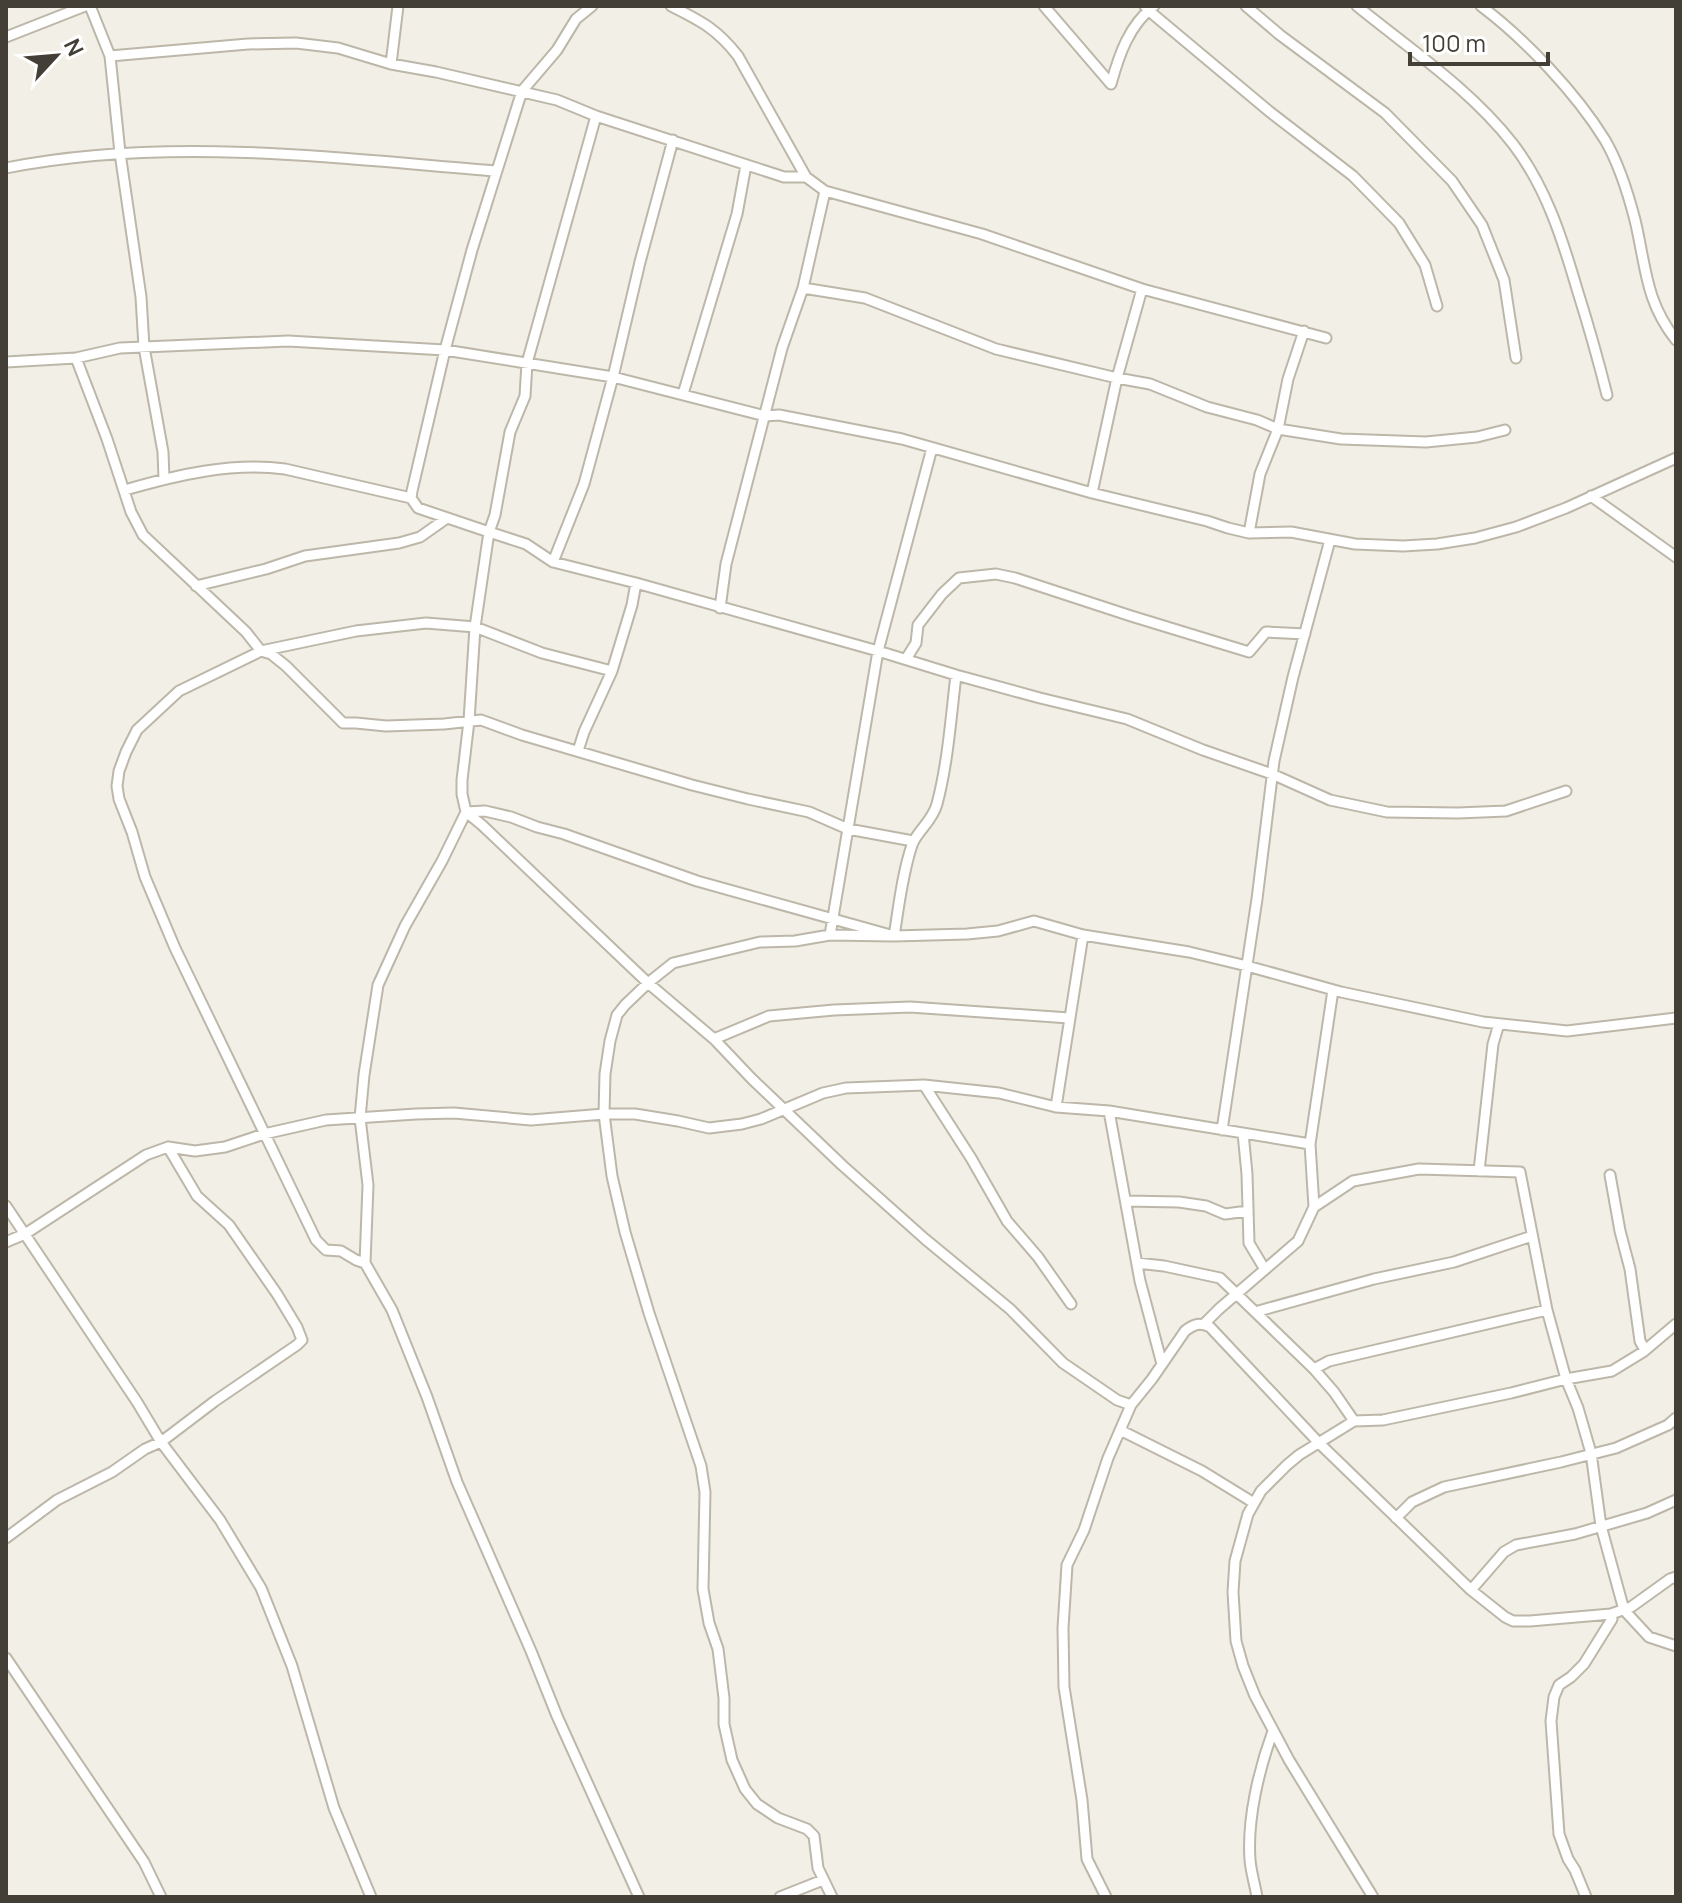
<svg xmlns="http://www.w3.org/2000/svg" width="1682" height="1903" viewBox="0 0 1682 1903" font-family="Manrope,sans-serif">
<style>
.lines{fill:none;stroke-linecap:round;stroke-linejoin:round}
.street-casing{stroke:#bdb7a9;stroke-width:13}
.street{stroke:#fff;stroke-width:9}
</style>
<rect width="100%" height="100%" fill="#f2efe6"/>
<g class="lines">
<defs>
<path id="street" d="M90 6 110 56 120 153 141 297 144 347 163 452 164 479
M592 6 576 19 557 50 522 91 472 250 445 350 412 491 411 498 418 508 489 532 475 627 469 721 462 780V794L466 812 482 825 648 983 714 1039 752 1079 842 1165 925 1239 1010 1309 1063 1363 1117 1400 1131 1405 1152 1379 1185 1331C1194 1324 1200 1322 1210 1327L1319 1443 1471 1590 1505 1617 1513 1621H1530L1611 1614 1631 1607 1670 1579 1676 1577
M671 6C701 21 717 29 738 56L806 177
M1044 6 1111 84
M1145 6 1148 10 1270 112 1353 176 1399 223 1425 265 1437 306
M1246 6 1280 35 1385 113 1452 181 1482 225 1504 280 1516 358
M1357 6C1411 50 1470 89 1513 144 1546 187 1562 238 1577 289 1588 324 1598 359 1607 395
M1481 6C1525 39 1576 93 1605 140 1619 164 1628 193 1635 220 1646 266 1645 301 1676 340
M6 37 85 6
M110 56 248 44 296 43 338 48 391 64 436 72 557 100 596 116 784 177H806L825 191 982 234 1142 289 1326 338
M391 64 398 6
M1111 84C1119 55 1129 25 1154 6
M596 116 527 363 525 396 510 432 495 515 489 532 526 544 553 562 636 583 878 651 932 448
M6 168C166 136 335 158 496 171
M803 288 865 298 996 349 1117 378 1150 384 1207 407 1257 420 1278 429 1341 439 1426 442 1477 437 1505 430
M76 358 107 439 131 512 143 535 246 632 261 651 271 654 286 666 343 723H356L386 726 444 724 481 720 522 735 692 785 748 799 809 812 848 829 913 841
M6 362 76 358 120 348 288 341 445 350 613 377 765 416 779 415 902 439 1092 493 1207 521 1228 528 1249 533 1291 532 1355 544 1403 546 1437 544 1475 538 1516 527 1566 508 1676 458
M683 394 737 214 746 165
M125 490C177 475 231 462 285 469L411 498
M1092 493 1117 378 1142 289
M1591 496 1676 557
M1249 533 1260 474 1278 429 1288 379 1304 331
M553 562 584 484 613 377 640 262 673 140
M196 586 266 569 305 556 399 543 420 537 447 518
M720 608 726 564 782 348 803 288 825 191
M906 659 916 643 918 625 942 594 959 578 996 574 1015 578 1131 616 1249 652 1266 632 1305 634
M578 751 584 732 612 671
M830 935 878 651 956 675 1040 698 1127 719 1203 750 1272 774 1330 800 1387 812 1458 813 1506 811 1566 791
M714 1039 769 1016 834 1010 910 1007 1069 1018
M924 1085 971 1158 1007 1221 1038 1257 1071 1304
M1056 1107 1083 935
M1109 1111 1140 1281 1162 1364
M1222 1130 1257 899 1274 761 1293 677 1330 540
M1243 1133 1247 1174 1249 1243 1264 1268
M1310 1144 1333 990
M1479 1171 1493 1044 1499 1024
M1610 1175 1620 1231 1630 1269 1640 1341 1645 1350
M1126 1201 1179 1202 1206 1206 1225 1214 1248 1211
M6 1206 137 1402 161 1442 220 1520 261 1588 292 1666 334 1808 371 1897
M6 1242 25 1234 146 1155 168 1147 195 1151 225 1147 264 1134 326 1120 416 1114 454 1113 531 1120 604 1114H635L678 1121 709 1128 742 1124 761 1119 823 1093 846 1088 924 1085 999 1093 1056 1107 1109 1111 1310 1144 1314 1207 1353 1181 1419 1169 1520 1172 1547 1310 1566 1379 1578 1408 1591 1453 1601 1526 1624 1610 1649 1637 1676 1646
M365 1263 356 1260 341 1251 326 1250 316 1240 175 948 145 877 132 832 119 799 117 786 119 771 126 752 137 730 179 691 261 651 356 631 426 623 475 627 542 653 612 671 632 605 636 583
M1137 1263 1164 1266 1220 1278 1314 1369 1334 1392 1354 1421
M1255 1312 1374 1279 1454 1262 1532 1236
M1204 1324 1219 1309 1298 1241 1314 1207
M1314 1369 1329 1361 1547 1310
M1120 1430 1202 1471 1254 1503
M1396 1518 1412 1502 1444 1487 1561 1462 1616 1448 1668 1425 1676 1418
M6 1538 57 1500 112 1472 145 1449 161 1442 215 1401 297 1345 302 1340 297 1327 277 1294 229 1225 197 1196 168 1147
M1471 1590 1504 1552 1516 1545 1575 1534 1647 1513 1676 1500
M6 1658 144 1862 161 1897
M639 1897 557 1716 531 1651 457 1482 427 1397 392 1310 365 1263 368 1185 360 1118 364 1075 378 985 405 926 442 861 466 812 485 811 511 817 537 827 564 834 697 881 894 936C899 906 902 875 912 845 917 831 932 822 937 804 948 762 951 717 956 675
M780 1897 823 1880
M832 1897 818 1868 814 1836 807 1829 778 1818 757 1804 745 1789 732 1760 724 1724V1698L718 1649 709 1623 703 1589 705 1492 701 1466 649 1313 625 1232 612 1176 604 1114 605 1074 610 1041 617 1015 625 1005 648 983 673 963 760 942 795 941 830 935 894 936 967 934 998 931 1034 921 1083 935 1189 952 1247 966 1341 992 1483 1022 1567 1031 1676 1018
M1106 1897 1087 1859 1082 1800 1064 1687 1063 1628 1067 1565 1084 1530 1108 1458 1131 1405
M1257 1897C1255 1885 1251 1872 1250 1860 1247 1819 1259 1769 1273 1731
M1373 1897 1289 1760 1255 1696 1243 1666 1236 1641 1233 1592 1235 1561 1248 1514 1261 1491 1287 1465 1299 1455 1354 1421 1383 1420 1511 1393 1566 1379 1612 1371 1643 1352 1676 1324
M1586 1897 1575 1870 1568 1859 1559 1834 1551 1721 1554 1697 1559 1685 1571 1677 1584 1664 1612 1619 1611 1614"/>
</defs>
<use href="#street" class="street-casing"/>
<use href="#street" class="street"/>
</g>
<rect width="1682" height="1903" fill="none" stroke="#443f36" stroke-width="16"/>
<g transform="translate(56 56) rotate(64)" stroke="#ffffff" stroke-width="6" paint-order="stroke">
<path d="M0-6L14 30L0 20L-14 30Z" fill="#443f36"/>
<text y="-12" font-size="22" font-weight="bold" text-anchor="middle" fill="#443f36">N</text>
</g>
<path d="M1410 52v12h138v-12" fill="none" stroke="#443f36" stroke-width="4"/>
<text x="1422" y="52" font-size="24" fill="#443f36" stroke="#ffffff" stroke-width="6" paint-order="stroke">100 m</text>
</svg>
